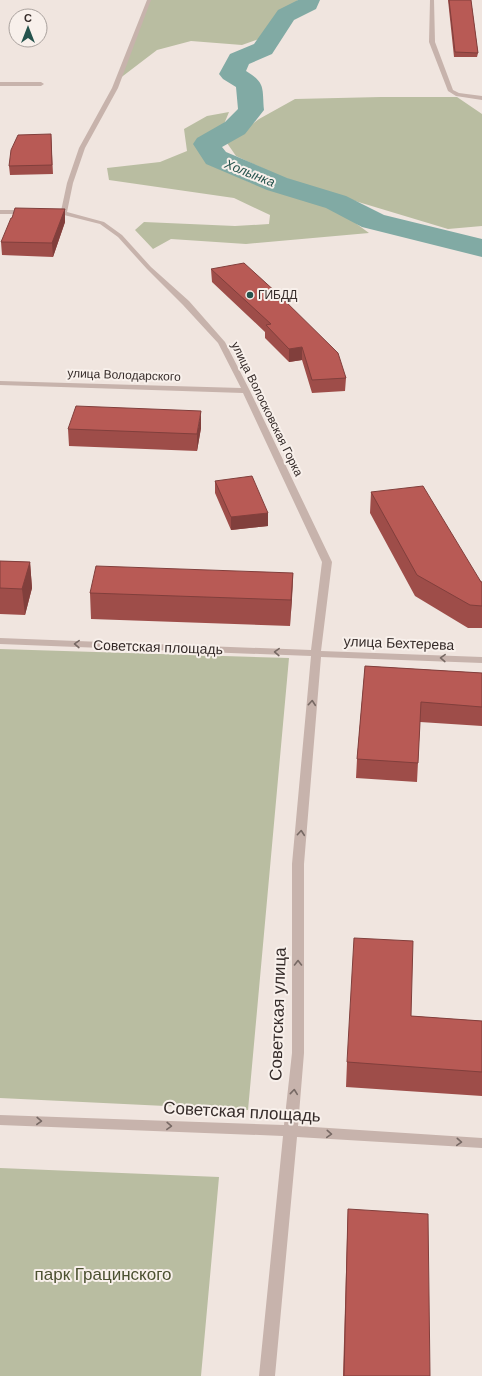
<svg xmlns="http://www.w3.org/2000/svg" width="482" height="1376" viewBox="0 0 482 1376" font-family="Arial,sans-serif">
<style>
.green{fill:#b9bda1}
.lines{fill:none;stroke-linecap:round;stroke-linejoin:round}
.river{fill:#81aaa4;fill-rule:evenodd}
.minor{fill:#c7b3ac;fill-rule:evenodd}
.wall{fill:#9e4d49}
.shaded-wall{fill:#813f3c}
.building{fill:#b85a55;stroke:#813f3c}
.oneway{stroke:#776964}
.poi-dot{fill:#25534d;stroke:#f8f0eb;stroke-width:1.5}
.labels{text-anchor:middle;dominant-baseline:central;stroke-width:4;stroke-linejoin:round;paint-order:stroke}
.far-poi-label{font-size:12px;fill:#362c2a;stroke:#f8f0eb;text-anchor:start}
.far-street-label{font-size:12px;fill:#362c2a;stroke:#f8f0eb}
.far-water-label{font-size:13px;font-style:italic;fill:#25534d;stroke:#f8f0eb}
.street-label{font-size:14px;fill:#362c2a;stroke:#f8f0eb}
.near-street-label{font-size:17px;fill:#362c2a;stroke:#f8f0eb}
.near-park-label{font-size:17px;fill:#4c5131;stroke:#f8f0eb}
</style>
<rect width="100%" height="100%" fill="#f0e5df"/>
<path class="green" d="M150 0H298L259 39 242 45 191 41 157 50 119 79Z
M381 97H457L482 114V226L448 229 355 201 279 176 236 156 227 143 259 119 295 99Z
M229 112 222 129 197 146 213 164 249 182 335 208 369 233 246 244 171 239 153 249 135 230 144 222 235 226 269 224 270 215 234 198 109 180 107 168 160 162 187 151 184 129 207 116Z
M0 649 289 658 248 1110 0 1098Z
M0 1168 219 1177 201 1376H0Z"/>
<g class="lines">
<path class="river" d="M298 0H320L316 9 294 20 272 54 249 64 246 71C266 83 262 88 264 110L245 134 222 147 226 152 287 178 346 196 384 215 482 239V257L362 227 326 208 267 190 206 164 193 144 197 138 225 122 238 109 236 87 223 79 219 74 230 54 254 44 278 10Z"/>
<path class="minor" d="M147 0H151L118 88 85 148 73 183 67 212 104 222 122 235 151 267 189 301 225 342 250 391 332 562 321 651 482 657V663L321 657 304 864V1053L298 1126 482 1138V1148L297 1137 275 1376H259L283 1136 0 1125V1115L284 1125 292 1053V864L311 656 0 644V638L311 650 322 562 243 393 0 385V381L241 388 218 343 183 305 147 269 118 237 100 224 64 215H52L49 213 52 211H61L67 183 79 148 112 88Z
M430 0H434L435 42 453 90 459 93 482 96V100L456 96 448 91 429 42Z
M0 82H41L44 84 41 86H0Z
M0 210H26L29 212 26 214H0Z"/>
</g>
<path class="wall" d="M448 0H471L478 53 477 57H454Z
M51 134 53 174 10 175 9 166Z
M65 209V222L53 257 2 255 1 242Z
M211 269 346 378 345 391 312 393 302 360 289 362 265 338V332L212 282Z
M201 428 197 451 69 446 68 429Z
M215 481 268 513V526L231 530 215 493Z
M371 492 482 582V628H468L415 596 370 513Z
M0 561 30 562 32 588 25 615 0 614Z
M293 573 292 598 290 626 91 619 90 593Z
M365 666 482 673V726L420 722 417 782 356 778 357 759Z
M411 1016 482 1021V1096L346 1087 347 1062Z
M348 1209 430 1376H343L347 1238Z"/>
<path class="shaded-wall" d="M65 209V222L53 257 52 243Z
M302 347V360L289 362V349Z
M201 411V428L197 451V434Z
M268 513V526L231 530V517Z
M30 562 32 588 25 615 22 589Z
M293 573 292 598 290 626 291 600Z"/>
<path class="building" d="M449 0H471L478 53 455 52Z
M51 134 52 165 9 166 11 150 18 135Z
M15 208 65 209 52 243 1 242 11 218H12Z
M244 263 278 294 338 353 346 378 312 380 302 347 289 349 266 325 271 324 211 269Z
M76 406 201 411 197 434 68 429Z
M252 476 268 513 231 517 215 481Z
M423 486 481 582H482V606L470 605 417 575 371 492Z
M0 561 30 562 22 589 0 588Z
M96 566 293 573 291 600 90 593Z
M365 666 482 673V707L421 702 418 763 357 759Z
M354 938 413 941 411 1016 482 1021V1072L347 1062Z
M348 1209 428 1214 430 1376H344Z"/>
<defs><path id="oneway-chevron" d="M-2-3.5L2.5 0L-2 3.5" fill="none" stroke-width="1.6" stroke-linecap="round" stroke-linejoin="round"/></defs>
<g class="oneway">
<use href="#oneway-chevron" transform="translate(77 644) rotate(-178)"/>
<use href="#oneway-chevron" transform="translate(277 652) rotate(-178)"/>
<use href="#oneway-chevron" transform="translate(443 658) rotate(-178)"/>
<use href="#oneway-chevron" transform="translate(312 703) rotate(-85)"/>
<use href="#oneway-chevron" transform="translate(301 833) rotate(-85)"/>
<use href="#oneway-chevron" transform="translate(298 963) rotate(-90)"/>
<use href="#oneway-chevron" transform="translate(294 1092) rotate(-84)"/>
<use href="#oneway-chevron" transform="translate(39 1121) rotate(2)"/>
<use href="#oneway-chevron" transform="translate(169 1126) rotate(2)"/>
<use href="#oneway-chevron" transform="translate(329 1134) rotate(4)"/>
<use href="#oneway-chevron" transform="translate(459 1142) rotate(4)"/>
</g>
<circle class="poi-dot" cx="250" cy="295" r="4"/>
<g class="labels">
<g class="far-poi-label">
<text x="258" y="295">ГИБДД</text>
</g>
<g class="far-street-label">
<text transform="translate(124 375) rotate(2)">улица Володарского</text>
<text transform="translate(267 409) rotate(64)">улица Волосковская Горка</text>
</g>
<g class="far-water-label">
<text transform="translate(250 173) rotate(22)">Холынка</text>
</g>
<g class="street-label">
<text transform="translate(399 643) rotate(2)">улица Бехтерева</text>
<text transform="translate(158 647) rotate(2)">Советская площадь</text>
</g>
<g class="near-street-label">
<text transform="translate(278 1014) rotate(-88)">Советская улица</text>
<text transform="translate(242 1112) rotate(3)">Советская площадь</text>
</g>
<g class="near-park-label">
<text x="103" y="1274">парк Грацинского</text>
</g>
</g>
<g transform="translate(28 28)"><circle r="19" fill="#f8f0eb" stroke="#aaa29e"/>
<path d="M0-3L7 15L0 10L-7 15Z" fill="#25534d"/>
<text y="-6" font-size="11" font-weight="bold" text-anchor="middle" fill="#362c2a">С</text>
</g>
</svg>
